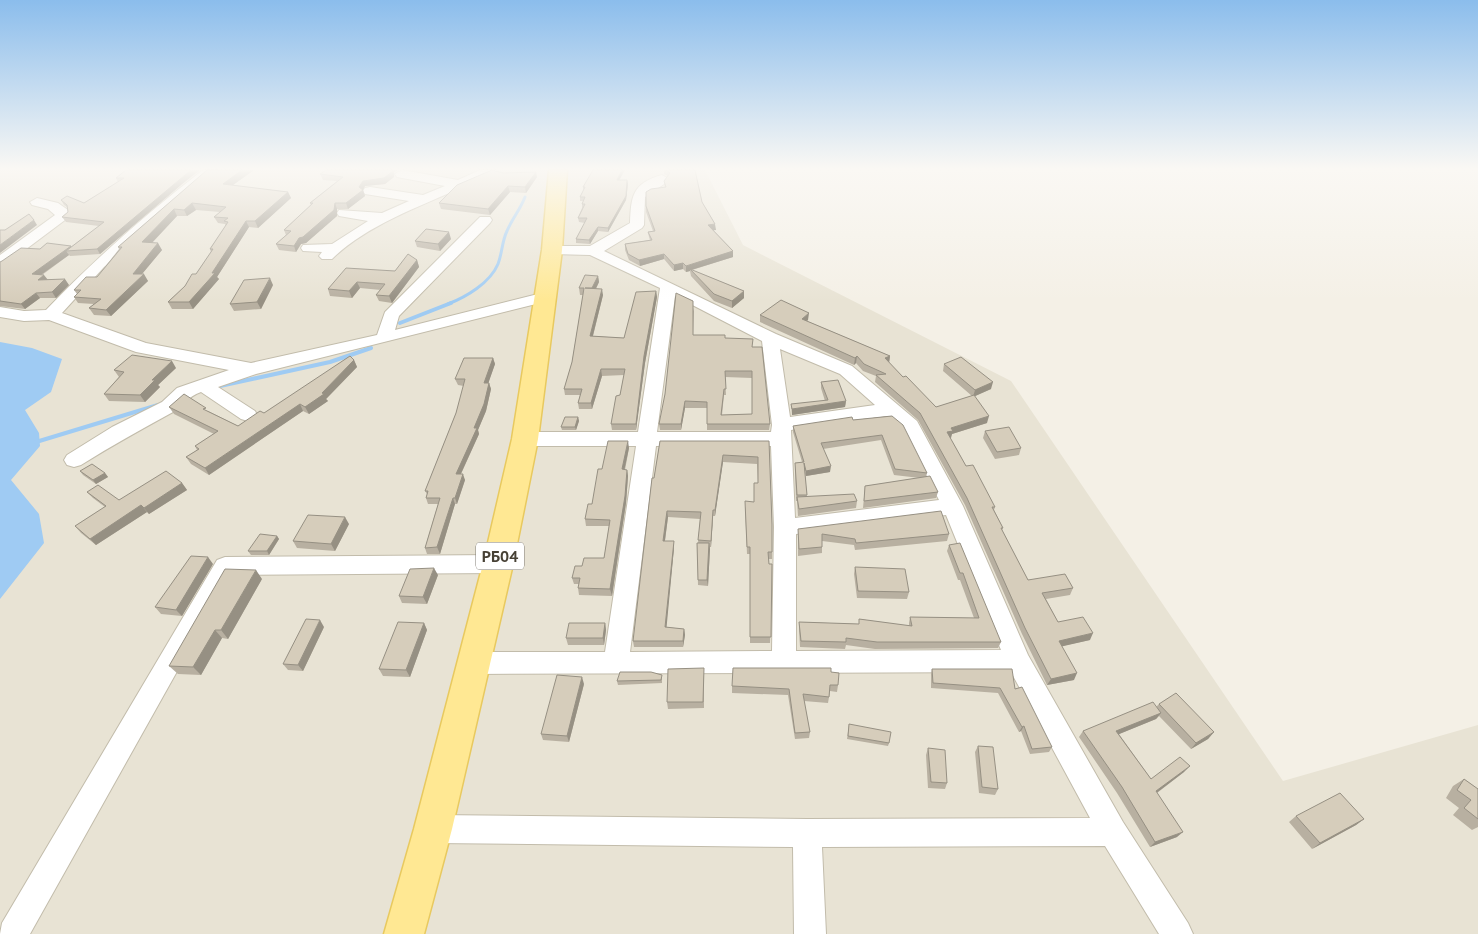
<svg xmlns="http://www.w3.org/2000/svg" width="1478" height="934" viewBox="0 0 1478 934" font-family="'PT Sans',sans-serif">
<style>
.residential{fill:#e8e3d4}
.water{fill:#9fcbf3}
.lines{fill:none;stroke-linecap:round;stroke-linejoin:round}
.stream-far1{stroke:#9fcbf3;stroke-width:3}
.stream{stroke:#9fcbf3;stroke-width:4}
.minor-casing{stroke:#c2bcab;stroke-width:2}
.major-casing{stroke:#e8c95f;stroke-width:3}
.minor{fill:#fff;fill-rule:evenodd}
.major{fill:#ffe893;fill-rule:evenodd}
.wall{fill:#b8b0a1;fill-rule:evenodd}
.shaded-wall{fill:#969083}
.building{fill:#d6cdbb;stroke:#969083;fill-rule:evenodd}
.labels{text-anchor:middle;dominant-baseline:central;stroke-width:4.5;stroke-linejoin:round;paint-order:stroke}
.shield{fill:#fff;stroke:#7e7a72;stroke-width:1}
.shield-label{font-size:16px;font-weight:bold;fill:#474135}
</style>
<rect width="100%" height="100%" fill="#f4f0e6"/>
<path class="residential" d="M0 170H705L743 245 1011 381 1283 781 1478 725V934H0Z"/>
<path class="water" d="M0 342 32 348 62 359 51 392 25 410 39 433 40 446 11 480 39 514 44 543 0 599Z"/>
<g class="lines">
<path class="stream-far1" d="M448 304C466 297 490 283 498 264 502 254 502 241 507 231 512 219 520 210 525 197"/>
<path class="stream" d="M400 323 451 303
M220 386 330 362 371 348
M36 442 158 405"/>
<defs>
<path id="minor" d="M203 170H217L154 222 104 267 62 313 146 343 251 363 377 335 385 312 480 217H490L492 220 490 223 399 316 395 330 546 292 554 297 552 300 256 374 218 387 255 411 257 415 255 419 248 421 241 419 201 392C187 397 184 405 173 412 142 429 111 446 81 465L74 467 67 465 64 460 67 455 112 427 162 402 177 388 229 370 136 352 49 320 24 321 0 317V307L24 311 46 310C97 257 145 215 203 170Z
M402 170 458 180 480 170H497C490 180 468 185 456 190 416 208 364 227 332 259H322L319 256 322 252 303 251 301 248 303 245 332 244 368 221 339 216 337 213 339 210 382 213 409 201 365 194 363 191 365 188 370 187 423 195 445 186 397 177 395 174Z
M662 175 669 179 667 182 645 197 644 225 642 228 604 251 776 334 852 366 917 421 963 506 1028 655 1123 822 1188 923 1193 934H1159L1105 846 822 847 826 934H794L793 847 433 843 423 839 419 829 423 819 433 815 807 819 1090 818 1011 672 473 674 464 671 461 663 464 655 473 652H605L636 446H525L518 444 515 439 518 434 525 432H638L660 288 590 255 552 254 545 250 552 246H590L630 223C631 197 632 183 662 175ZM675 296 762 341 772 425 771 432H657ZM780 349 840 374 875 405 790 417ZM887 416 903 430 939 500 795 518 791 430ZM656 446H771L774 527 772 651 630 652ZM946 515 1001 650 796 651V534Z
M37 198 58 203 68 210 69 217 5 265 0 267V255L55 215 48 209 32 205 30 202Z
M498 555 506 558 509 564 506 570 498 573 231 575 30 934H0L2 923 217 560 225 557Z"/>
<path id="major" d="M549 170H567L562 250 538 439 513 564 452 829 424 934H384L414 829 483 564 512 439 542 250Z"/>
</defs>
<use href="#minor" class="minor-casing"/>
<use href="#major" class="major-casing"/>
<use href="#minor" class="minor"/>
<use href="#major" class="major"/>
</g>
<path class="wall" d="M126 170 181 185 100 254 70 256 69 255 42 275 47 280 69 285 56 298H40L25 309 0 306V262L40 249 71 246V247L99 226 66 222 62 217 68 212 67 207 64 205 61 200 84 203 118 182 116 178Z
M207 170H254L233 185 288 192 291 198 258 228 249 227 217 277 219 279 193 309H172L168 302 185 286 196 274 211 252 210 249 226 226 225 224 218 223 214 217 220 212 196 210 187 216H177L152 243 162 250 142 274 148 281 111 316 94 315 89 308 94 304 78 303 74 297 77 294 74 290 97 277 119 249 118 247Z
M664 170H695L702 202 716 230H713L733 251V257L692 270 744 291V298L732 308 714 301 691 276 690 271 686 272 683 269 674 271 664 259 640 266 629 260 625 250V244L650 240 649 237 648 232 653 231 646 212V206L665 188 664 181 668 176 664 174Z
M394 172V177L385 184 365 186 363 190 365 196 348 209H337V216L306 243 301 244 296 252 279 250 276 244 286 235 284 230 311 205 310 203 337 181 323 180 320 174Z
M503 173 537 177 526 193 510 192 490 215 441 209 439 203Z
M619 180H627L628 184 626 200 608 232 598 231 590 244 576 243V239L585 223 579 222 578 218 582 208V204L583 201H580V197L583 191V187Z
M451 239 440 251 417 247 415 241Z
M417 260 419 267 392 303 379 301 376 295 381 290 360 288 352 298 330 296 328 289 395 271Z
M598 276 599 282 596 289 603 295 593 336 624 338 656 291 657 297 645 363 636 430H612L611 424 620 395 624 375 602 376 592 409H579L578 403 580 395H565L564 389 572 362 583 295H580L579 288Z
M273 285 261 309 234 311 230 304Z
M694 308 693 335 725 338 753 347 770 424 769 430H707V408H685L681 430H660L659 424ZM725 377 752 378V414L722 415 724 395H726Z
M760 315 808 320 807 321 890 356 889 363 903 377 936 407 972 396 943 371 944 364 991 389 975 396 987 423 952 434 950 438 966 466 995 507 994 510 1003 528 1002 530 1028 580 1073 588 1070 595 1046 599 1058 622 1090 640 1062 646 1074 680 1047 685 1022 634 965 505 918 420 875 382 876 376 863 371 856 363 854 365 760 322Z
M493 358 495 364 488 383H489L491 389 486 411 478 430 479 434 461 474 465 480 457 504H455L440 554H427L425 548 438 504H428L426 498 427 494 425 491 456 413 464 386 458 385 455 379Z
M354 360 357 367 326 399 328 401 309 414 303 411 209 475 191 464 186 457 197 450 195 446 214 434 174 414 169 407 208 411 238 426 264 413Z
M176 368 158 385 160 387 145 402 109 401 104 394 119 377 114 370Z
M821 382 846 401 845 407 792 415 791 404 825 401 821 388Z
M892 416 927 473 926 477 938 492 936 498 863 508 865 486 920 478 894 475 881 440 823 449 830 472 806 476 805 474 807 497 857 501 856 508 798 516 797 501H796L795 468V463L802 462 793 432V426Z
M578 417 579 421 576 430H562L561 427Z
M985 431 1021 448 1019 455 995 459 983 438Z
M660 441H769L772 524V559H769V564H772L770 643H750V554H747L745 508 754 502 758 483 757 464 723 462 715 516H713L711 547H710L708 586 698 585 697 543H698L700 519 668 517 665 541 674 548 666 627 684 629 685 635 683 647H634L633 641 654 478Z
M629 448 625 470H627L628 476 626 503 612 596 579 595 578 588 579 584H574L572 578 582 566 604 558 609 526H586L585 519 592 504 602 469Z
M80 471 105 473 108 477 96 484 83 475Z
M182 483 187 490 149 514 147 512 96 545 81 533 75 526 105 507 93 498 87 492 119 500Z
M349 524 335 551 297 548 293 541Z
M798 529 949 534 947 541 855 550 854 545 822 541V553L798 556Z
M277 536 279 539 269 555H251L248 551Z
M949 545 1001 642 998 648 875 649 846 645 845 649 800 647 799 629V622L859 624V619L909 626V623L910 617 974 618 960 580H958L947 551Z
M213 564 182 616 161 614 155 607Z
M855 567 909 592 907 599 857 598 854 574Z
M438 575 427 604 402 603 399 596Z
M262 579 228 639 222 638 201 675 178 674 169 666Z
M424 623 427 630 410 677 383 676 379 669Z
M605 623 606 630 604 645H568L566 638Z
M324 627 303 671 288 670 283 664Z
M932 669 1015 689 1052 747 1049 752 1030 754 1021 731 1019 732 998 693 931 688V674Z
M831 672 838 685 837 692 830 691 828 703 804 701 810 732 809 738 795 739 788 695 732 693V686Z
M704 675V708L668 709 667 702Z
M662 678V683L618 685 617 681Z
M584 684 569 742 543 740 541 734Z
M1159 704 1214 732 1208 739 1191 749 1159 716 1156 719 1119 734 1151 779 1184 772 1157 793 1177 837 1150 847 1117 793 1079 737 1083 731 1156 707Z
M849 724 889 743 888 746 847 739Z
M978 746 998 789 995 795 979 793 975 752Z
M928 748 947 783 945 789 928 788 926 755Z
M1464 779 1478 789V827L1472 830 1453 815 1459 808 1446 798 1453 786Z
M1296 816 1364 819 1356 825 1312 849 1289 822Z"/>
<path class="shaded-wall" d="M191 170H200L181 185 100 254 97 249Z
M242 170H254L226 190 223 184Z
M393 170H398L394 172V177L385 184 365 186 362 192 363 190 365 196 348 209 346 203 359 187 363 181Z
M622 170H625L617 184V180Z
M536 172 537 177 526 193 525 187Z
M627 180 628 184 626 200 608 232V228Z
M508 186 510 192 490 215 488 209Z
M288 192 291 198 258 228 255 221Z
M192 203 196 210 187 216 184 210Z
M335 203 337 209V216L306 243 301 244 296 252 294 246 299 238Z
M174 209 177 216 146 249 142 242Z
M34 220 37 225 0 253V245Z
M246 221 249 227 217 277 219 279 193 309 189 302 212 273Z
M715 224 716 230 709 231 708 225Z
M598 227V231L590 244 589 240Z
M449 232 451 239 440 251 438 244Z
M158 243 162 250 137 280 133 274Z
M71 246 74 250 66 251 69 255 35 279 32 274Z
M733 251V257L691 270 690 269V271L686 272V266Z
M664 254V259L640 266 639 260Z
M417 260 419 267 392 303 389 296Z
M683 263V269L674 271V265Z
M144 274 148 281 111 316 106 310Z
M44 275 48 280H38Z
M598 276 599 282 593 294 592 288Z
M270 278 273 285 261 309 257 302Z
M65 279 69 285 56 298 52 292Z
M357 282 360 288 352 298 349 291Z
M602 289 603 295 591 343 590 336Z
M656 291 657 297 645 363 636 430V424L644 356Z
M744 291V298L732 308V301Z
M36 293 40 298 25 309 21 304Z
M809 313 808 320 801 325 802 319Z
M857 356 856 363 854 365 855 358Z
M890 356 889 363 885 358Z
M493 358 495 364 486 390 484 383Z
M354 360 357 367 326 399 328 401 309 414 305 407 322 393Z
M172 361 176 368 158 385 160 387 145 402 140 395 152 380Z
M601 369 602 376 592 409 591 403Z
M993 382 991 389 973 397 975 390Z
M489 383 491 389 486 411 478 430 479 434 458 480 456 474 474 428Z
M685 401V408L681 430V424Z
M846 401 845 407 792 415V409Z
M300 404 303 411 209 475 205 468Z
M989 416 987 423 952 434 951 438 945 439 947 432 951 428Z
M578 417 579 421 576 430 575 427Z
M628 441 629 448 623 476 622 469Z
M723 455V462L715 516V510Z
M831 466 830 472 806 476V471Z
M627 470 628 476 626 503 612 596 610 589Z
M105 473 108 477 96 484 93 480Z
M463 474 465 480 457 504 455 498Z
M182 483 187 490 149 514 144 508Z
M453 498 455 504 440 554 437 547Z
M141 505 147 512 96 545 90 539Z
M713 510V516L711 547V541Z
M667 511 668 517 664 547 663 541Z
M345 517 349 524 335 551 331 544Z
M277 536 279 539 269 555 267 551Z
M674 541V548L666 633 665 627Z
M709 543 710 549 708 586 707 580Z
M208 557 213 564 182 616 176 610Z
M434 568 438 575 427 604 423 597Z
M256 570 262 579 228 639 221 630Z
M320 620 324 627 303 671 298 665Z
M424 623 427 630 410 677 406 670Z
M605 623 606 630 604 645 603 638Z
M684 629 685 635 683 647V641Z
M215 630 222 638 201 675 193 667Z
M1093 633 1090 640 1055 648 1059 641Z
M1077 673 1074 680 1047 685 1051 679Z
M582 677 584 684 569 742 567 736Z
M1161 713 1156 719 1112 737 1116 731Z
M1024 726 1021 731 1019 732 1022 727Z
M1214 732 1208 739 1191 749 1196 743Z
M1190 766 1184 772 1151 797 1156 791Z
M1364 819 1356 825 1312 849 1320 843Z
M1183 832 1177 837 1150 847 1155 842Z"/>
<path class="building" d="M126 170H191L97 249 66 251 104 222 62 217 68 212 67 205 61 200 67 196 84 203 124 178H116Z
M207 170H242L223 184 288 192 255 221H246L212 273H215L189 302H168L185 286 192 274H196L213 249H210L228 222 224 221 228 218 214 217 226 207 192 203 184 210 174 209 142 242 158 243 133 274H144L106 310 89 308 101 299 74 297 81 290H74L86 277H97L122 247H118Z
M326 170H393V171L384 178 363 181 359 187 363 190 346 203H335L334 210 303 237 299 238 294 246 276 244 291 231 284 230 313 203H310L343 177 320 174Z
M492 170 503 173 536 172 525 187 508 186 488 209 439 203 457 185Z
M593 170H622L617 180H627L626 196 608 228 598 227 589 240 576 239 587 218H578L585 204H582L585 197H580L585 187H583Z
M666 170H695L702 202 715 224 708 225 733 251 686 266 683 263 674 265 664 254 639 260 628 254 625 244 652 240 648 232 655 231 646 206V192L651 189 666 187 664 181 670 173Z
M29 214 34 220 0 245V230H5Z
M426 229 449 232 438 244 415 241Z
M47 243 71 246 32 274 44 275 38 280 65 279 52 292 36 293 21 304 0 301V262L2 261 21 248 40 249Z
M408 254 417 260 389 296 376 295 385 284 357 282 349 291 328 289 346 268 395 271Z
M690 269 744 291 732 301 714 294Z
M585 275 598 276 592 288H585L602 289 590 336 624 338 636 292 656 291 644 356 636 424H611L616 396 620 395 625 369H601L591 403H578L582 389H564L572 362 584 288H579Z
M270 278 257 302 230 304 244 280Z
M676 293 693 301V335H725V338L753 339 752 347H762L770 424H707V402L685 401 681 424H659L665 394ZM725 371H752V414L721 415 724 389H726Z
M781 300 809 313 802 319 890 356 885 358 903 377 906 376 936 407 974 395 989 416 951 428 953 431 947 432 966 466 973 465 995 507H992L1003 528H1001L1028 580 1065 574 1073 588 1042 593 1058 622 1083 617 1093 633 1059 641 1077 673 1051 679 1025 628 967 498 920 413 876 375 886 374 864 364 857 356 855 358 760 315Z
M132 355 172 361 152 380H155L140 395 104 394 124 372 114 370Z
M350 356 354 360 322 393 324 394 305 407 300 404 205 468 186 457 199 449 195 446 218 431 169 407 184 394 206 408 203 409 238 426 260 411 264 413Z
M961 357 993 382 975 390 944 364Z
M464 358H493L484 383H489L484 404 474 428H477L456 474H463L455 498H453L437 547 425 548 440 498H426L428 491H425L456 413 465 379H455Z
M838 380 846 401 792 409 791 404 828 400 821 382Z
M892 416 903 425 927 473 895 469 882 435 821 443 831 466 806 471 804 463 807 495H797L795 463 804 462 793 426 852 417 853 420Z
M565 417H578L575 427H561Z
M1009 427 1021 448 997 452 985 431Z
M608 441H628L622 469 627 470 625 496 610 589 578 588 580 578H572L575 566H582L584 558H604L610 520 585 519 588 504H592L598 469H602Z
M660 441H769L772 524V552H768L769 564H772L771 637H750V547H747L745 501 754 502V483H758V457L723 455 715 510H713L711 541 698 540 701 512 667 511 663 541H674L665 627 684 629 683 641H633L652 478H654Z
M92 464 105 473 93 480 80 471Z
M166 471 182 483 144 508 141 505 90 539 75 526 106 506 87 492 98 485 119 500Z
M930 476 938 492 864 501 865 486Z
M854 494 857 501 799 509 797 497Z
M941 511 949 534 856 543 855 539 822 534V547L799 549 798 529Z
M308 515 345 517 331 544 293 541Z
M260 534 277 536 267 551H248Z
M697 543H709L707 580H698Z
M960 543 1001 642H877L846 638V642L801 641 799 622 859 624V619L912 626 910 617 979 618 963 573H960L949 545Z
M191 556 208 557 176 610 155 607Z
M855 567 905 569 909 592 858 591Z
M434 568 423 597 399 596 410 569Z
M225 569 256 570 221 630H215L193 667 169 666Z
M306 619 320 620 298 665 283 664Z
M398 622 424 623 406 670 379 669Z
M569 623H605L603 638H566Z
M704 668 703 702H667L668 669Z
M733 668H831V672L839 673 838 685H830L829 697 803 694 810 732 795 733 789 689 732 686Z
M932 669H1012L1015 689 1022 687 1052 747 1032 749 1024 726 1022 727 1000 688 933 683Z
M620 672H651L662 675 661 680 617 681Z
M557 675 582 677 567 736 541 734Z
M1176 693 1214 732 1196 743 1159 704Z
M1153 702 1161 713 1116 731 1151 779 1180 757 1190 766 1156 791 1183 832 1155 842 1122 787 1083 731Z
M849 724 891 732 889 743 848 736Z
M978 746 993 747 998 789 982 787Z
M928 748 945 750 947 783 931 782Z
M1464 779 1478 789V819L1464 808 1471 800 1457 790Z
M1340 793 1364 819 1320 843 1296 816Z"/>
<linearGradient id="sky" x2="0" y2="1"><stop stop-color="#8bbdec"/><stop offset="0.56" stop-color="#faf8f4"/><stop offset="1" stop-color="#faf8f4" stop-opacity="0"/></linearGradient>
<rect width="1478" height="301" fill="url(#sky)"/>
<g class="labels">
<rect class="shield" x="476" y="542.5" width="48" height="27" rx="4"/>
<g class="shield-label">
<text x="500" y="556">РБ04</text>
</g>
</g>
</svg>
